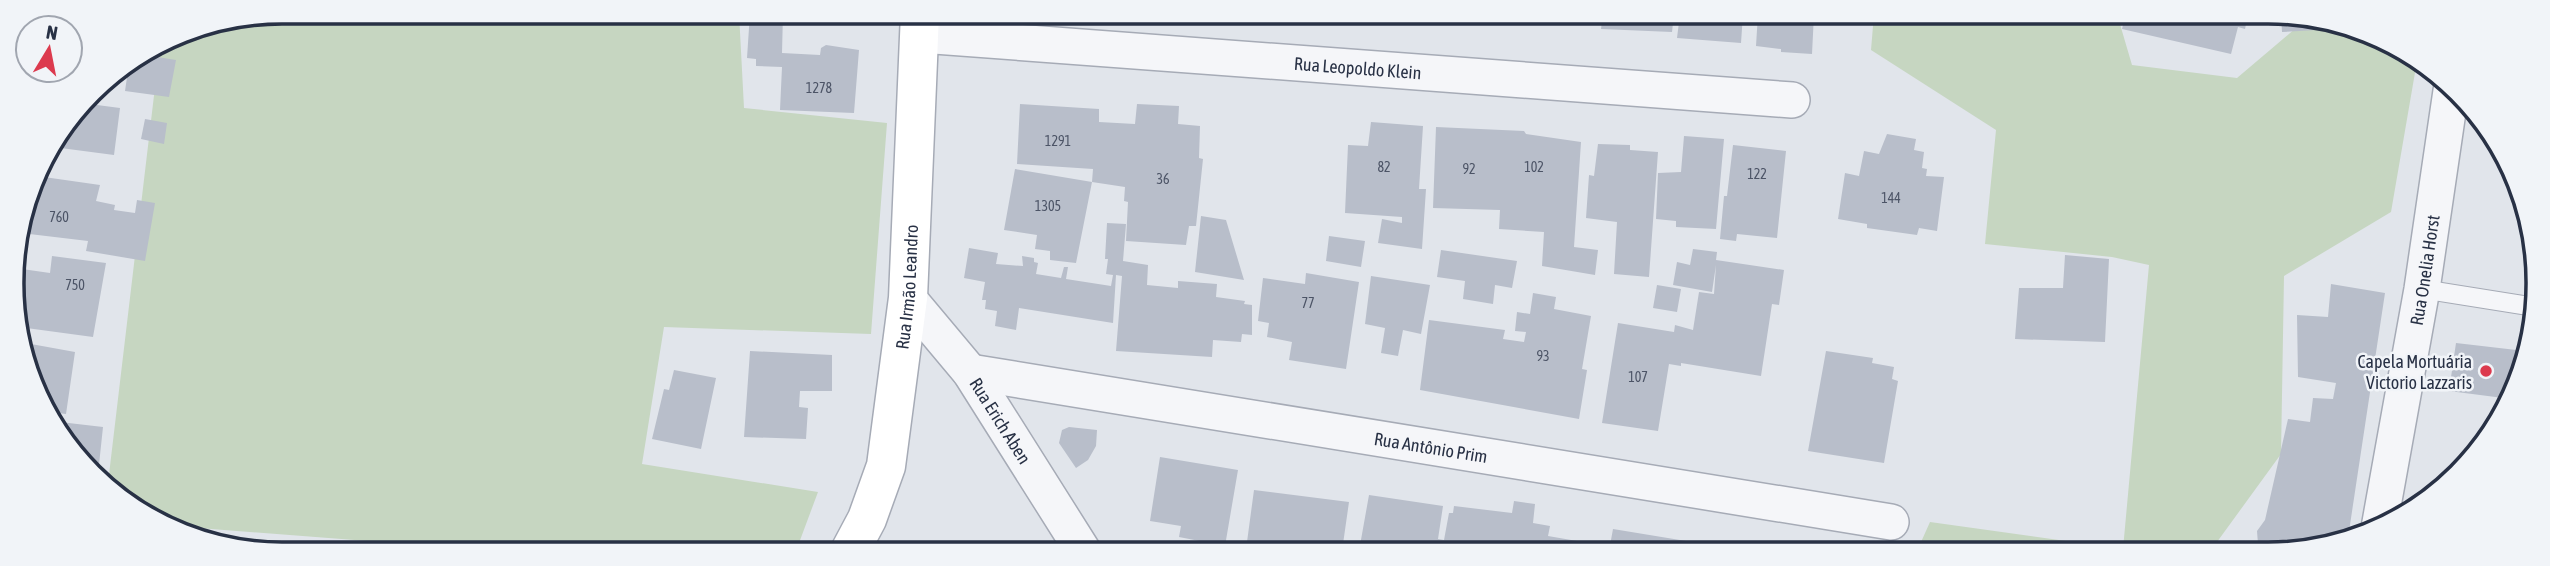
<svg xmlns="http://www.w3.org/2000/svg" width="2550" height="566" viewBox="0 0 2550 566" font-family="'Asap Condensed',sans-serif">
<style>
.green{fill:#c6d6c1}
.building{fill:#b8beca}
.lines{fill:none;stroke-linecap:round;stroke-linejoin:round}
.lane-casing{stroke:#a6abb6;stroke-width:20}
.street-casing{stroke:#a6abb6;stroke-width:38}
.secondary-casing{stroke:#a6abb6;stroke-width:41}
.lane{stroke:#f5f6f9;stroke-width:18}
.street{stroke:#f5f6f9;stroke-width:35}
.secondary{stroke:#fff;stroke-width:38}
.poi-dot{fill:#dc3a4e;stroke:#f1f4f8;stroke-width:2.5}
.labels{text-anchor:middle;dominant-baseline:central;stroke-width:5;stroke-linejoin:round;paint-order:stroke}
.number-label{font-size:14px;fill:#4c5466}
.street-label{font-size:18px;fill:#283145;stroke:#f1f4f8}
.poi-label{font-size:18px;fill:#283145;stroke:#f1f4f8;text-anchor:end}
.rim{fill:none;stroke:#283145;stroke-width:3.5}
</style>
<rect width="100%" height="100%" fill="#e1e5eb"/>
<path class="green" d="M283 12 739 13 744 108 887 123 871 334 664 327 642 464 818 492 796 551H497L173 526 148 518 108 483 160 45 180 33Z
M1874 14H2117L2132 65 2237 78 2296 28C2338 32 2384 32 2417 61L2391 212 2284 276 2281 454 2217 542 2278 551H1917L1930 522 2123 549 2149 265 2112 257 1985 244 1996 130 1871 50Z"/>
<path class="building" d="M750 13H783L782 53 820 55 821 48 826 45 859 50 854 113 780 110 782 67 756 66V59L747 58Z
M1603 14H1674L1672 32 1601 29Z
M1680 14H1743L1741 43 1677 38Z
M1758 14H1814L1812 54 1781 52V49L1756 46Z
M2084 14 2241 15H2248L2245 29 2238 27 2231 54 2122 29 2123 25 2083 18Z
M2281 15H2303L2333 25 2334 29 2282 32Z
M145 55 176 60 169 97 125 91 129 64Z
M90 99 98 100 97 105 120 108 114 155 53 147Z
M1020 104 1099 109V122L1135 124 1137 104 1179 106 1178 124 1200 126 1199 158 1203 159 1196 226H1189L1186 245 1126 241 1128 202 1124 201 1125 187 1092 182 1093 169 1017 164Z
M145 119 167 123 164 144 141 139Z
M1371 122 1423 126 1419 189H1426L1422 249 1378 243 1382 219 1402 223V217L1345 213 1348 145 1368 146Z
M1436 127 1524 131 1526 134 1581 142 1574 247 1598 250 1595 275 1542 266 1544 232 1499 229 1500 210 1433 208Z
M1887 134 1916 139 1914 150 1924 152 1922 168 1927 169 1926 176 1944 177 1937 231 1919 228 1917 235 1867 228V224L1838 219 1845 173 1859 176 1864 151 1879 154Z
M1684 136 1724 139 1716 229 1676 227V221L1656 219 1658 173 1681 172Z
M1598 144 1630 145V150L1658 152 1649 277 1614 274 1617 222 1586 218 1589 175 1594 176Z
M1733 145 1786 151 1777 238 1737 234 1736 241 1720 239 1724 196H1727Z
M1015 169 1092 182 1076 263 1050 260V251L1035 249 1037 235 1004 230Z
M37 176 100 185 96 201 115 205 114 210 135 213 137 200 155 203 145 261 86 251 88 241 21 233Z
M1201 216 1226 220 1244 280 1195 272Z
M1107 223 1126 224 1123 261 1148 265 1147 285 1178 288V281L1217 284 1216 297 1245 301 1244 304 1252 305V335L1242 334 1241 342 1213 340 1212 357 1116 351 1122 276 1116 275 1113 323 1019 308 1016 330 995 326 997 311 985 309 986 300H982L985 282 964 278 969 248 998 253 996 264 1023 266 1022 256 1034 258V262L1038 263 1036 274 1061 278 1064 267H1068L1066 279 1111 286 1113 275 1106 274 1108 259H1105Z
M1329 236 1365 241 1361 267 1326 261Z
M1693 249 1717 252 1716 260 1784 270 1779 305 1772 304 1761 376 1681 363V366L1669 364 1658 431 1602 423 1618 323 1674 332 1675 325 1693 330 1699 292 1714 294 1716 265 1712 292 1673 285 1677 262 1690 265Z
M1441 250 1517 261 1512 288 1495 285 1493 304 1463 299 1465 281 1437 277Z
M2065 255 2109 259 2105 342 2015 339 2019 288H2063Z
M52 256 106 263 93 337 19 327 15 268 50 273Z
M1306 273 1359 282 1346 369 1289 360 1292 342 1267 337 1269 323 1258 321 1263 278 1305 284Z
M1371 276 1430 285 1421 334 1403 330 1398 356 1381 353 1385 328 1365 324Z
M2331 284 2385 293 2348 538 2306 550 2258 544 2257 531 2265 520 2288 419 2310 422 2313 398 2333 399 2336 383 2298 377 2297 315 2328 317Z
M1657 285 1681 289 1677 312 1653 308Z
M1533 293 1556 297 1554 309 1591 316 1582 369 1587 370 1579 419 1420 390 1429 320 1505 330 1503 339 1524 342 1526 332 1515 331 1517 312 1530 314Z
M20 342 75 352 66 414 50 412 22 353Z
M2456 343 2525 351 2511 399 2449 391Z
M750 351 832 355V391H800L799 407 808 408 806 439 744 437Z
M1826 351 1873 358 1872 363 1894 367 1892 379 1898 381 1884 463 1808 451Z
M674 370 716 378 701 449 652 439 664 389 669 390Z
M60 422 103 427 98 474 68 448 59 428Z
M1069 427 1097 430 1096 446 1088 460 1076 468 1059 443 1062 430Z
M1160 457 1238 470 1225 546 1179 537 1181 526 1150 521Z
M1254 490 1349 502 1342 551H1315L1247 542Z
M1369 495 1443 506 1438 539 1444 540 1449 513H1453L1454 506 1512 513 1514 501 1535 504 1533 523 1550 526 1548 536 1577 541 1575 551H1448L1449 546 1444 545 1443 551H1359Z
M1613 529 1686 541 1684 551H1609Z"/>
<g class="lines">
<defs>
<path id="lane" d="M2422 289 2535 307"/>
<g id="street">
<path id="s1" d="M921 35 1792 100"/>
<path id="s2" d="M908 298 970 372 1083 551"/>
<path id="s3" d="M970 372 1891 522"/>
<path id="s4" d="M2379 528 2422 289 2451 91"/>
</g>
<g id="secondary">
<path id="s5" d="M850 551 867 519 886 466 908 298 920 13"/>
</g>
</defs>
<use href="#lane" class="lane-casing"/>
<use href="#street" class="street-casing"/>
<use href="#secondary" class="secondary-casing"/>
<use href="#lane" class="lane"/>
<use href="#street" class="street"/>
<use href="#secondary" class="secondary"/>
</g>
<circle class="poi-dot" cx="2486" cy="371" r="7"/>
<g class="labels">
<g class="number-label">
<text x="819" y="88">1278</text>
<text x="1058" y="141">1291</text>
<text x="1384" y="167">82</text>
<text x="1534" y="167">102</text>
<text x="1469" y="169">92</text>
<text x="1757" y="174">122</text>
<text x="1163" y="179">36</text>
<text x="1891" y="198">144</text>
<text x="1048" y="206">1305</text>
<text x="59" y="217">760</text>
<text x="75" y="285">750</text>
<text x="1308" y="303">77</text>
<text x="1543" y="356">93</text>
<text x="1638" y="377">107</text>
</g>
<g class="street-label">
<text stroke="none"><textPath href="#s1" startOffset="438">Rua Leopoldo Klein</textPath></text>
<text stroke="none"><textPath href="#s4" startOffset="262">Rua Onelia Horst</textPath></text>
<text stroke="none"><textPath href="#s5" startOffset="273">Rua Irmão Leandro</textPath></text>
<text stroke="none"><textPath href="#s2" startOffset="154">Rua Erich Aben</textPath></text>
<text stroke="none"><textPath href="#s3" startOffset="467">Rua Antônio Prim</textPath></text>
</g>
<g class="poi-label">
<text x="2472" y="361">Capela Mortuária<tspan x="2472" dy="21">Victorio Lazzaris</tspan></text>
</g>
</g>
<path d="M0 0H2550V566H0ZM282 24H2268A258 258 0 0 1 2526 282V284A258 258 0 0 1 2268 542H282A258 258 0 0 1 24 284V282A258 258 0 0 1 282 24Z" fill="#f1f4f8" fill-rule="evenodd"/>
<path class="rim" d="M282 24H2268A258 258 0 0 1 2526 282V284A258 258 0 0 1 2268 542H282A258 258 0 0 1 24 284V282A258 258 0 0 1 282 24Z"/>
<g transform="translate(49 49) rotate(10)"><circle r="33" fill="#f1f4f8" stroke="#a1a6b0" stroke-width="2"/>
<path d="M0-5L12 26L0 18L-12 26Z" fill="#dc3a4e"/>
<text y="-10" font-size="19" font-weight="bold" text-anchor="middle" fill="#283145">N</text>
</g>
</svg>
